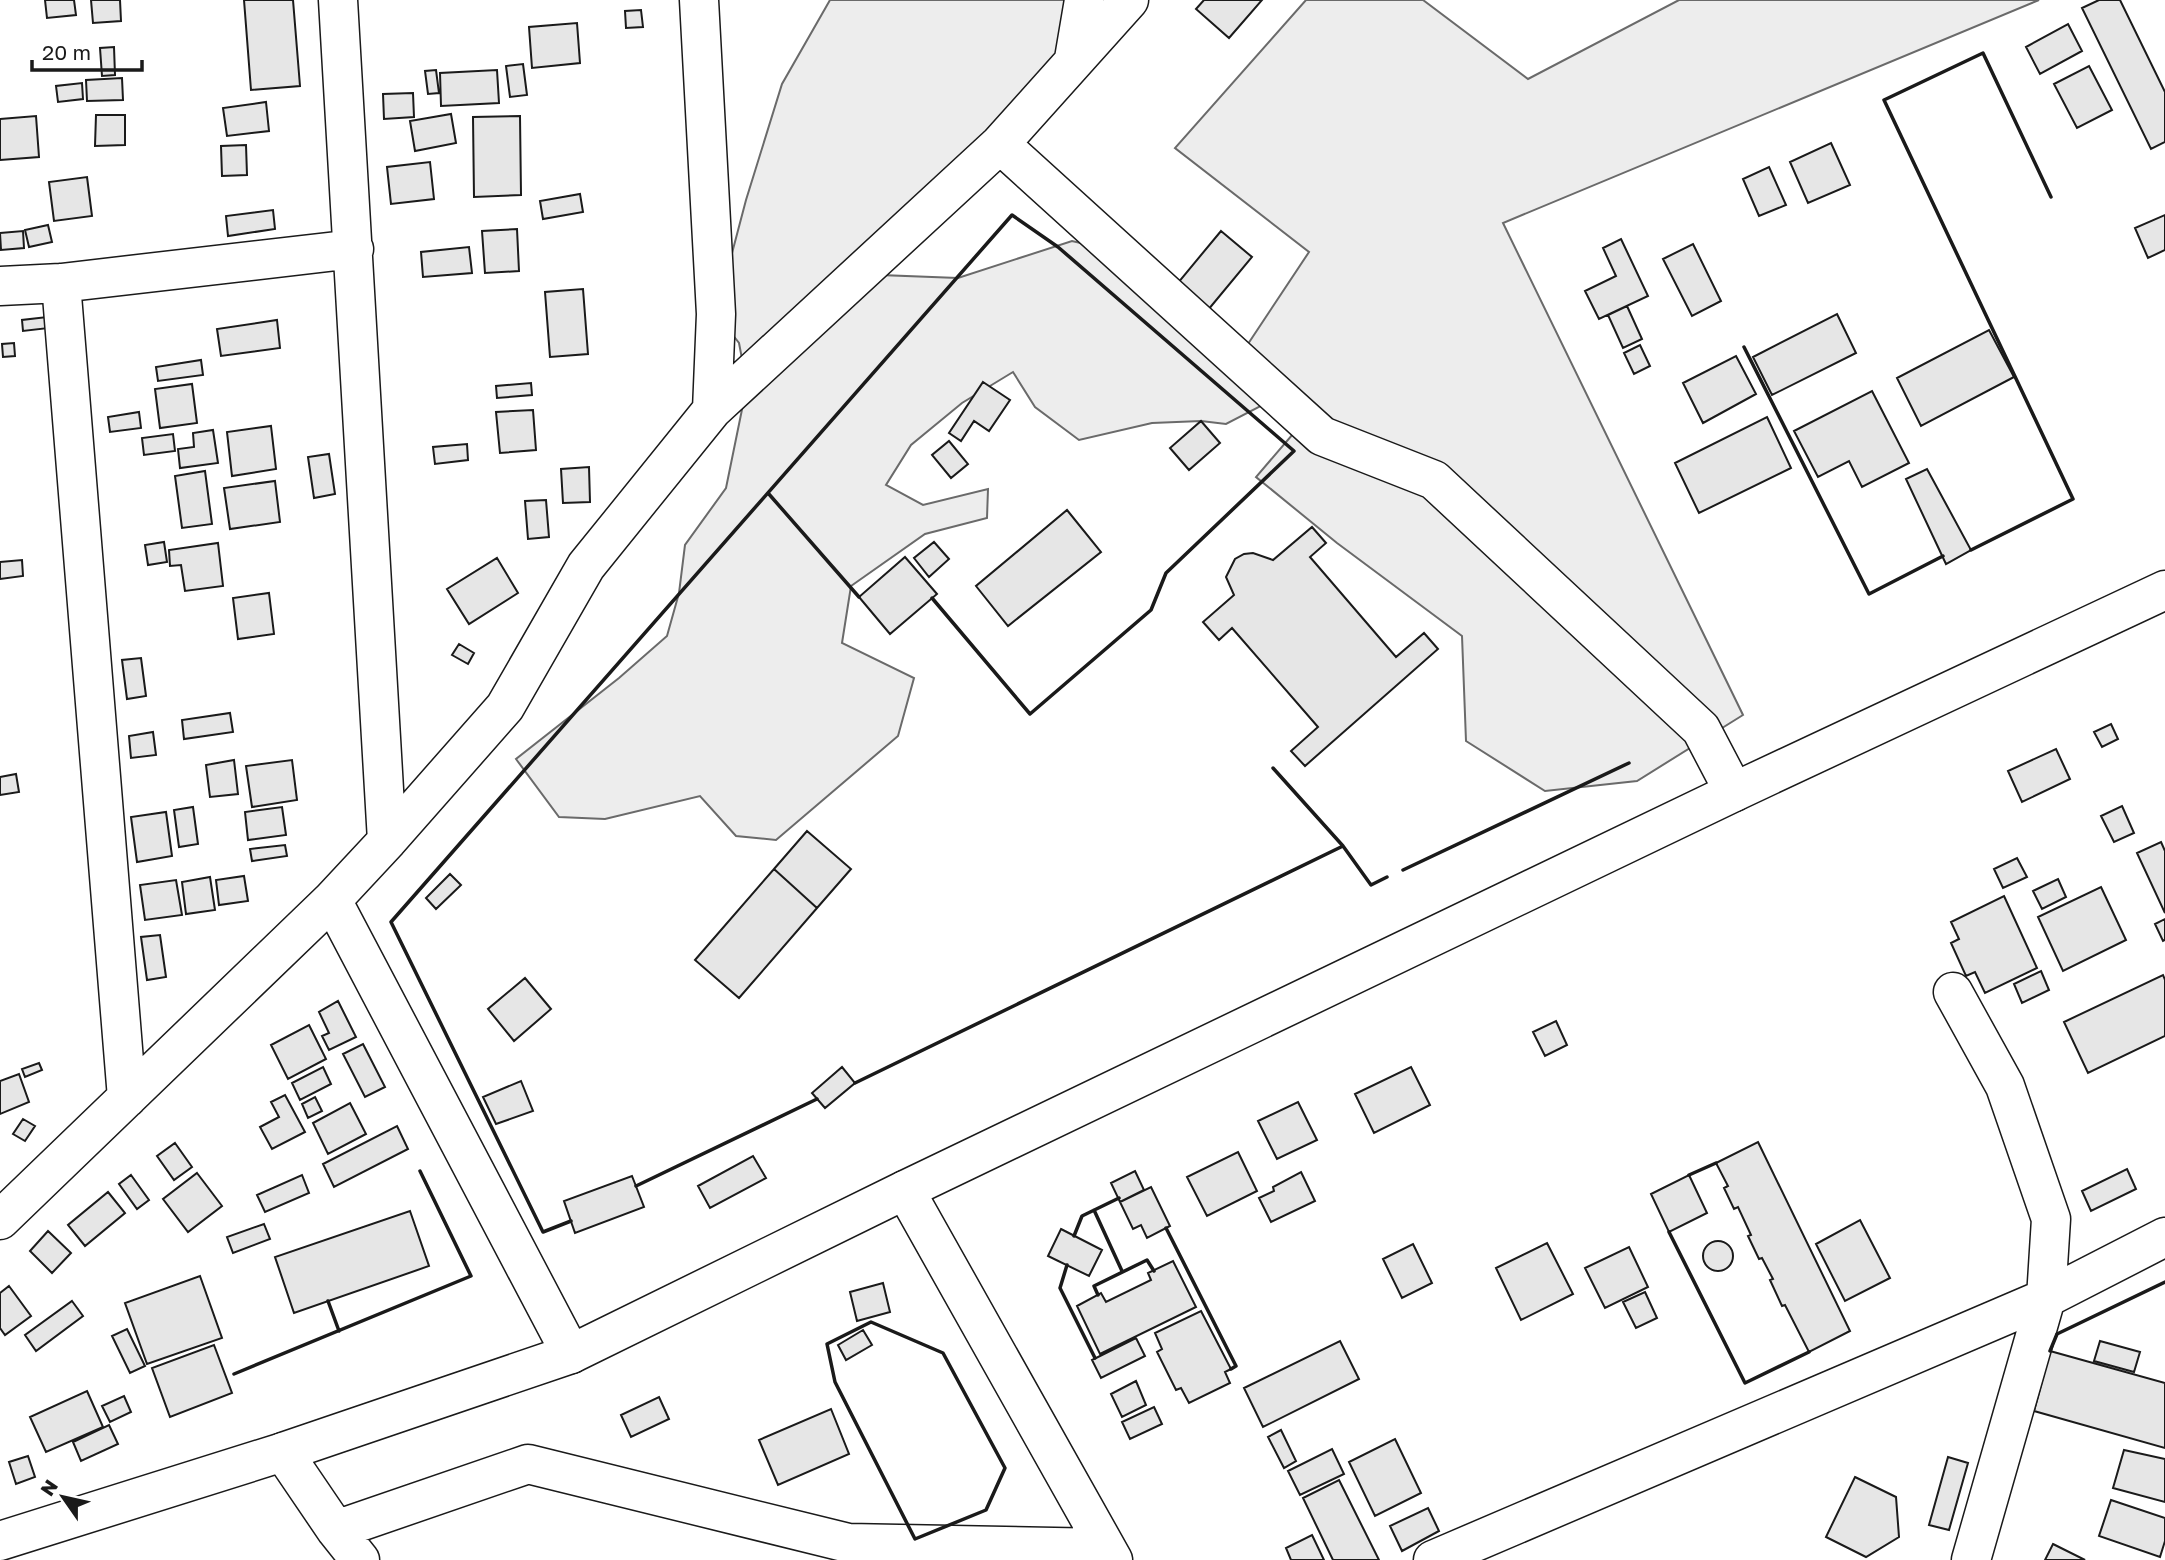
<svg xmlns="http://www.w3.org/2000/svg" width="2165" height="1560" viewBox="0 0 2165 1560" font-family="'Golos Text',sans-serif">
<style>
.built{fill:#ededed;stroke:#6a6a6a;stroke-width:2}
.building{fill:#e6e6e6;stroke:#1a1a1a;stroke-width:2}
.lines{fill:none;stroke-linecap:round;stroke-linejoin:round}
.minor-casing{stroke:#1a1a1a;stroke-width:41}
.major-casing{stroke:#1a1a1a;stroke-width:41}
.minor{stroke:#fff;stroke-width:38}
.major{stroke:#fff;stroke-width:38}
.wall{stroke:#1a1a1a;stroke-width:3.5}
</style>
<rect width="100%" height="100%" fill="#fff"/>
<path class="built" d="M830 0H1084L1074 59 855 274 958 278 1072 241 1119 252 1238 359 1309 252 1175 148 1306 0H1423L1528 79 1679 0H2039L1503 223 1743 715 1637 781 1545 791 1466 741 1462 636 1337 543 1256 477 1299 427 1274 399 1226 424 1201 421 1152 423 1079 440 1035 407 1013 372 962 403 911 445 886 485 923 505 988 489 987 518 925 534 851 586 842 643 914 678 898 736 776 840 736 836 700 796 605 819 559 817 516 759 619 678 667 636 679 593 685 545 726 488 747 385 739 343 716 314 746 200 782 84Z"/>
<path class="building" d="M45 0H74L76 15 47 18Z
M91 0H120L121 21 93 23Z
M244 0H293L300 86 251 90Z
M1204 0H1262L1229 38 1196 9Z
M2099 0H2120L2165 92V142L2151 149 2082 8Z
M641 10 643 27 626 28 625 11Z
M577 23 580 63 532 68 529 27Z
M2068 24 2082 51 2040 74 2026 47Z
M114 47 115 75 102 76 100 48Z
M523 64 527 95 510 97 506 66Z
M2089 66 2112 110 2077 128 2054 84Z
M436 70 439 93 428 94 425 71Z
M497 70 499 103 441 106 440 73Z
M122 78 123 100 87 101 86 80Z
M82 83 83 99 58 102 56 86Z
M413 93 414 117 384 119 383 94Z
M266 102 269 131 227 136 223 108Z
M451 114 456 143 415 151 410 121Z
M96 115H125V145L95 146Z
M36 116 39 157 0 160V119Z
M520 116 521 195 474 197 473 117Z
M1831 143 1850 185 1808 203 1790 162Z
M246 145 247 175 222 176 221 146Z
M430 162 434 199 391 204 387 167Z
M1769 167 1786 205 1759 216 1743 179Z
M87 177 92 216 54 221 49 182Z
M580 194 583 212 543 219 540 201Z
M273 210 275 229 228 236 226 216Z
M2165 215V250L2148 258 2135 228Z
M48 225 52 242 29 247 25 230Z
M517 229 519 271 485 273 482 231Z
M23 231 24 248 1 250 0 233Z
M1221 231 1252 257 1208 310 1177 284Z
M1621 239 1648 296 1599 319 1585 291 1616 276 1603 248Z
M1693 244 1721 301 1692 316 1663 259Z
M469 247 472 273 423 277 421 252Z
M583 289 588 354 550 357 545 292Z
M1627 306 1642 339 1623 348 1608 315Z
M1837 314 1856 353 1772 395 1753 357Z
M47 317 49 328 23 331 22 320Z
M277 320 280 348 221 356 217 329Z
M1989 330 2014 377 1921 426 1897 378Z
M14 343 15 356 3 357 2 344Z
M1640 345 1650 366 1634 374 1624 353Z
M1736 356 1756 394 1703 423 1683 383Z
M201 360 203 375 158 381 156 367Z
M983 382 1010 400 989 431 974 421 961 441 949 433Z
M531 383 532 395 497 398 496 386Z
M192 384 197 423 160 428 155 389Z
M1872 391 1909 463 1862 487 1849 461 1818 477 1794 431Z
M533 410 536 450 500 453 496 412Z
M139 412 141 428 110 432 108 417Z
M1767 417 1791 468 1699 513 1675 463Z
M1201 421 1220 443 1189 470 1170 448Z
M271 426 276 469 232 476 227 432Z
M213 430 218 463 180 468 178 449 194 447 193 433Z
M173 434 175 451 144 455 142 438Z
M949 441 968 464 951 478 932 455Z
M467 444 468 460 435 464 433 447Z
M329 454 335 494 314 498 308 457Z
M589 467 590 502 563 503 561 469Z
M1927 469 1971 550 1946 564 1906 479Z
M205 471 212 524 182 528 175 476Z
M275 481 280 522 230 529 224 488Z
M546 500 549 537 528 539 525 501Z
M1067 510 1101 552 1008 626 976 586Z
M1312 527 1326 543 1310 557 1396 657 1424 633 1438 649 1305 766 1291 751 1318 727 1232 628 1219 640 1203 622 1234 595 1226 577 1235 559 1244 554 1253 553 1273 560Z
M164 542 167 562 148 565 145 545Z
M934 542 949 559 929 577 914 558Z
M218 543 223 586 185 591 181 565 170 566 169 550Z
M905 557 937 594 890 634 859 597Z
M497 558 518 593 469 624 447 589Z
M22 560 23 576 0 579V562Z
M269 593 274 634 238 639 233 598Z
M459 644 474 653 468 664 452 655Z
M141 658 146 696 127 699 122 660Z
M230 713 233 732 184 739 182 720Z
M2111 724 2118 739 2102 747 2094 732Z
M153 732 156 755 131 758 129 736Z
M2056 749 2070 779 2022 802 2008 771Z
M234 760 238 794 210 797 206 765Z
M292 760 297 800 252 807 246 766Z
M16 774 19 792 0 795V777Z
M2122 806 2134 833 2114 842 2101 816Z
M193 807 198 844 179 847 174 810Z
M282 807 286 835 248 840 245 812Z
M166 812 172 856 137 862 131 817Z
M807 831 851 869 817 908 774 869Z
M2161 842 2165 851V913L2137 853Z
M285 845 287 856 252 861 250 849Z
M2017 858 2027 877 2003 888 1994 869Z
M774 869 817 908 739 998 695 960Z
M450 874 461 885 436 909 426 898Z
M244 876 248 901 219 905 216 880Z
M210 877 215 910 186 914 182 882Z
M2058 879 2066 897 2042 909 2033 891Z
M176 880 182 915 145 920 140 885Z
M2101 887 2126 940 2063 971 2038 917Z
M2004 896 2037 968 1985 993 1975 972 1966 976 1951 943 1959 939 1951 922Z
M2165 919V940L2163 941 2155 924Z
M160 935 166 977 147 980 141 937Z
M2041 971 2049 990 2022 1003 2014 984Z
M2163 975 2165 980V1036L2088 1073 2064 1022Z
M525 978 551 1009 514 1041 488 1009Z
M338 1001 356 1037 329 1050 322 1036 329 1033 319 1012Z
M1556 1021 1567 1045 1545 1056 1533 1032Z
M309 1025 326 1059 288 1079 271 1045Z
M363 1044 385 1087 365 1097 343 1054Z
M39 1063 42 1070 25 1077 22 1069Z
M323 1067 331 1084 300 1100 292 1083Z
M842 1067 855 1083 825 1108 812 1093Z
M1411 1067 1430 1105 1374 1133 1355 1094Z
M19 1074 29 1102 0 1114V1081Z
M521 1081 533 1111 496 1124 483 1097Z
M285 1095 305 1132 272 1149 260 1127 279 1117 271 1102Z
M315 1097 322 1111 308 1118 302 1104Z
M1298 1102 1317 1140 1277 1159 1258 1121Z
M350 1103 366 1134 328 1154 313 1123Z
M23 1119 35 1126 25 1141 13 1134Z
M397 1126 408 1149 334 1187 323 1164Z
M1758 1142 1850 1331 1809 1352 1785 1305 1782 1306 1770 1280 1773 1279 1762 1258 1759 1259 1748 1236 1751 1235 1738 1207 1734 1209 1724 1188 1728 1186 1716 1163Z
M175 1143 192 1167 174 1180 157 1156Z
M1238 1152 1257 1191 1207 1216 1187 1177Z
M753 1156 766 1178 710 1208 698 1186Z
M2127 1169 2136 1189 2091 1211 2082 1191Z
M1135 1171 1144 1190 1120 1202 1111 1183Z
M1301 1172 1315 1201 1271 1222 1259 1198 1274 1191 1273 1187Z
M197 1173 222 1206 188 1232 163 1199Z
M131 1175 149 1200 137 1209 119 1184Z
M302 1175 309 1193 265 1212 257 1195Z
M1689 1175 1707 1213 1669 1232 1651 1194Z
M632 1176 644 1207 575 1233 564 1201Z
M1151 1187 1170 1226 1147 1238 1141 1225 1133 1229 1120 1202Z
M108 1192 125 1213 85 1246 68 1225Z
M410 1211 429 1266 294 1313 275 1257Z
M1860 1220 1890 1278 1845 1301 1816 1244Z
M264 1224 270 1239 233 1253 227 1237Z
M1061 1229 1102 1250 1089 1276 1048 1256Z
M48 1231 71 1253 52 1273 30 1251Z
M1703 1256a15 15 0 1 1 30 0a15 15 0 1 1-30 0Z
M1547 1243 1573 1294 1521 1320 1496 1268Z
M1413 1244 1432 1283 1402 1298 1383 1259Z
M1629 1247 1648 1287 1605 1308 1585 1268Z
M1173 1261 1196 1307 1100 1354 1077 1306 1101 1293 1106 1302 1151 1280 1148 1273Z
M200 1276 222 1338 147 1364 125 1303Z
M883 1283 890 1312 857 1321 850 1292Z
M9 1286 31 1316 5 1335 0 1328V1293Z
M1645 1292 1657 1318 1636 1328 1623 1302Z
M72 1301 83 1316 36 1351 25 1335Z
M1201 1311 1231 1369 1225 1372 1230 1383 1189 1403 1181 1388 1176 1390 1157 1352 1162 1349 1155 1333Z
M127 1329 145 1366 130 1373 112 1336Z
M863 1330 872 1345 846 1360 838 1345Z
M1136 1338 1145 1356 1101 1378 1092 1360Z
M1340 1341 1359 1379 1263 1427 1244 1388Z
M2100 1341 2140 1352 2134 1372 2094 1361Z
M214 1345 232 1393 170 1417 152 1368Z
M2050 1351 2165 1383V1448L2034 1411Z
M1136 1381 1146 1405 1122 1417 1111 1394Z
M87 1391 103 1427 46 1452 30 1417Z
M124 1396 131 1412 110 1422 102 1406Z
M659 1397 669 1419 631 1437 621 1415Z
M1154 1407 1162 1424 1130 1439 1122 1422Z
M831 1409 849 1454 778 1485 759 1440Z
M109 1425 118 1444 81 1461 73 1442Z
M1281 1430 1296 1461 1284 1468 1268 1437Z
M1395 1439 1421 1493 1375 1516 1349 1462Z
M1332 1449 1344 1474 1300 1495 1288 1471Z
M2124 1450 2165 1459V1502L2113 1488Z
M28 1456 35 1477 16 1484 9 1462Z
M1948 1457 1968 1463 1949 1530 1929 1525Z
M1855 1477 1896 1497 1899 1537 1866 1557 1826 1537Z
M1339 1480 1379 1560H1333L1303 1498Z
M2111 1500 2165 1518V1541L2160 1557 2099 1536Z
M1428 1508 1439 1531 1402 1551 1390 1526Z
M1312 1535 1324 1560H1291L1286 1548Z
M2053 1544 2085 1560H2045Z"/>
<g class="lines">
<defs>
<path id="minor" d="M338 0 387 841
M699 0 716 314 712 410
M1074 59 1084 0
M1000 144 1322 436 1434 480 1701 729 1734 792
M61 283 127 1098
M0 286 61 283 354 249
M332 900 571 1354
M1953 992 2005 1086 2051 1219 2046 1298 1971 1560
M905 1190 1113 1560
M0 1220 332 900 387 841 505 707 586 566 712 410 1000 144 1129 0
M283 1452 336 1530 360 1560
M336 1530 528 1464 848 1543 1106 1548
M1433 1560 2046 1298 2165 1237"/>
<path id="major" d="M0 1541 283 1452 571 1354 905 1190 1734 792 2165 590"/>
</defs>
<use href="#minor" class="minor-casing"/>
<use href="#major" class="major-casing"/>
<use href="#minor" class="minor"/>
<use href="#major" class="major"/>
<path class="wall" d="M1744 347 1869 594 1943 556
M768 493 859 597
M1971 550 2073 499 1884 100 1983 53 2051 197
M1273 768 1343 846 1371 885 1387 877
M1403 870 1629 763
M855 1083 1343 846
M1689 1175 1716 1163
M636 1186 817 1099
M1094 1210 1122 1271
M571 1221 543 1232 391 922 1012 215 1058 247 1294 451 1166 573 1151 610 1030 714 932 598
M1166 1228 1236 1366 1231 1369
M1669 1232 1745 1383 1809 1352
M1074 1236 1082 1216 1119 1198
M1067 1265 1060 1288 1095 1358
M1098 1295 1094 1286 1147 1260 1154 1271
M328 1301 339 1331
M871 1322 943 1353 1005 1468 986 1510 915 1539 835 1382 827 1344Z
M2050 1351 2057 1334 2165 1282
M234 1374 471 1276 420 1171"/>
</g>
<g transform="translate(63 1497) rotate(304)" stroke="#ffffff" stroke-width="5" paint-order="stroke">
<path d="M0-5L12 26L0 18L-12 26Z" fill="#1a1a1a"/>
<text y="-10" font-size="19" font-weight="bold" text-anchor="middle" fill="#1a1a1a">N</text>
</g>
<path d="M32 60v10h110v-10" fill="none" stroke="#1a1a1a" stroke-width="3.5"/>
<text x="42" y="60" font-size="21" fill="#1a1a1a" stroke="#ffffff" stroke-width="5" paint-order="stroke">20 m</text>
</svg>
